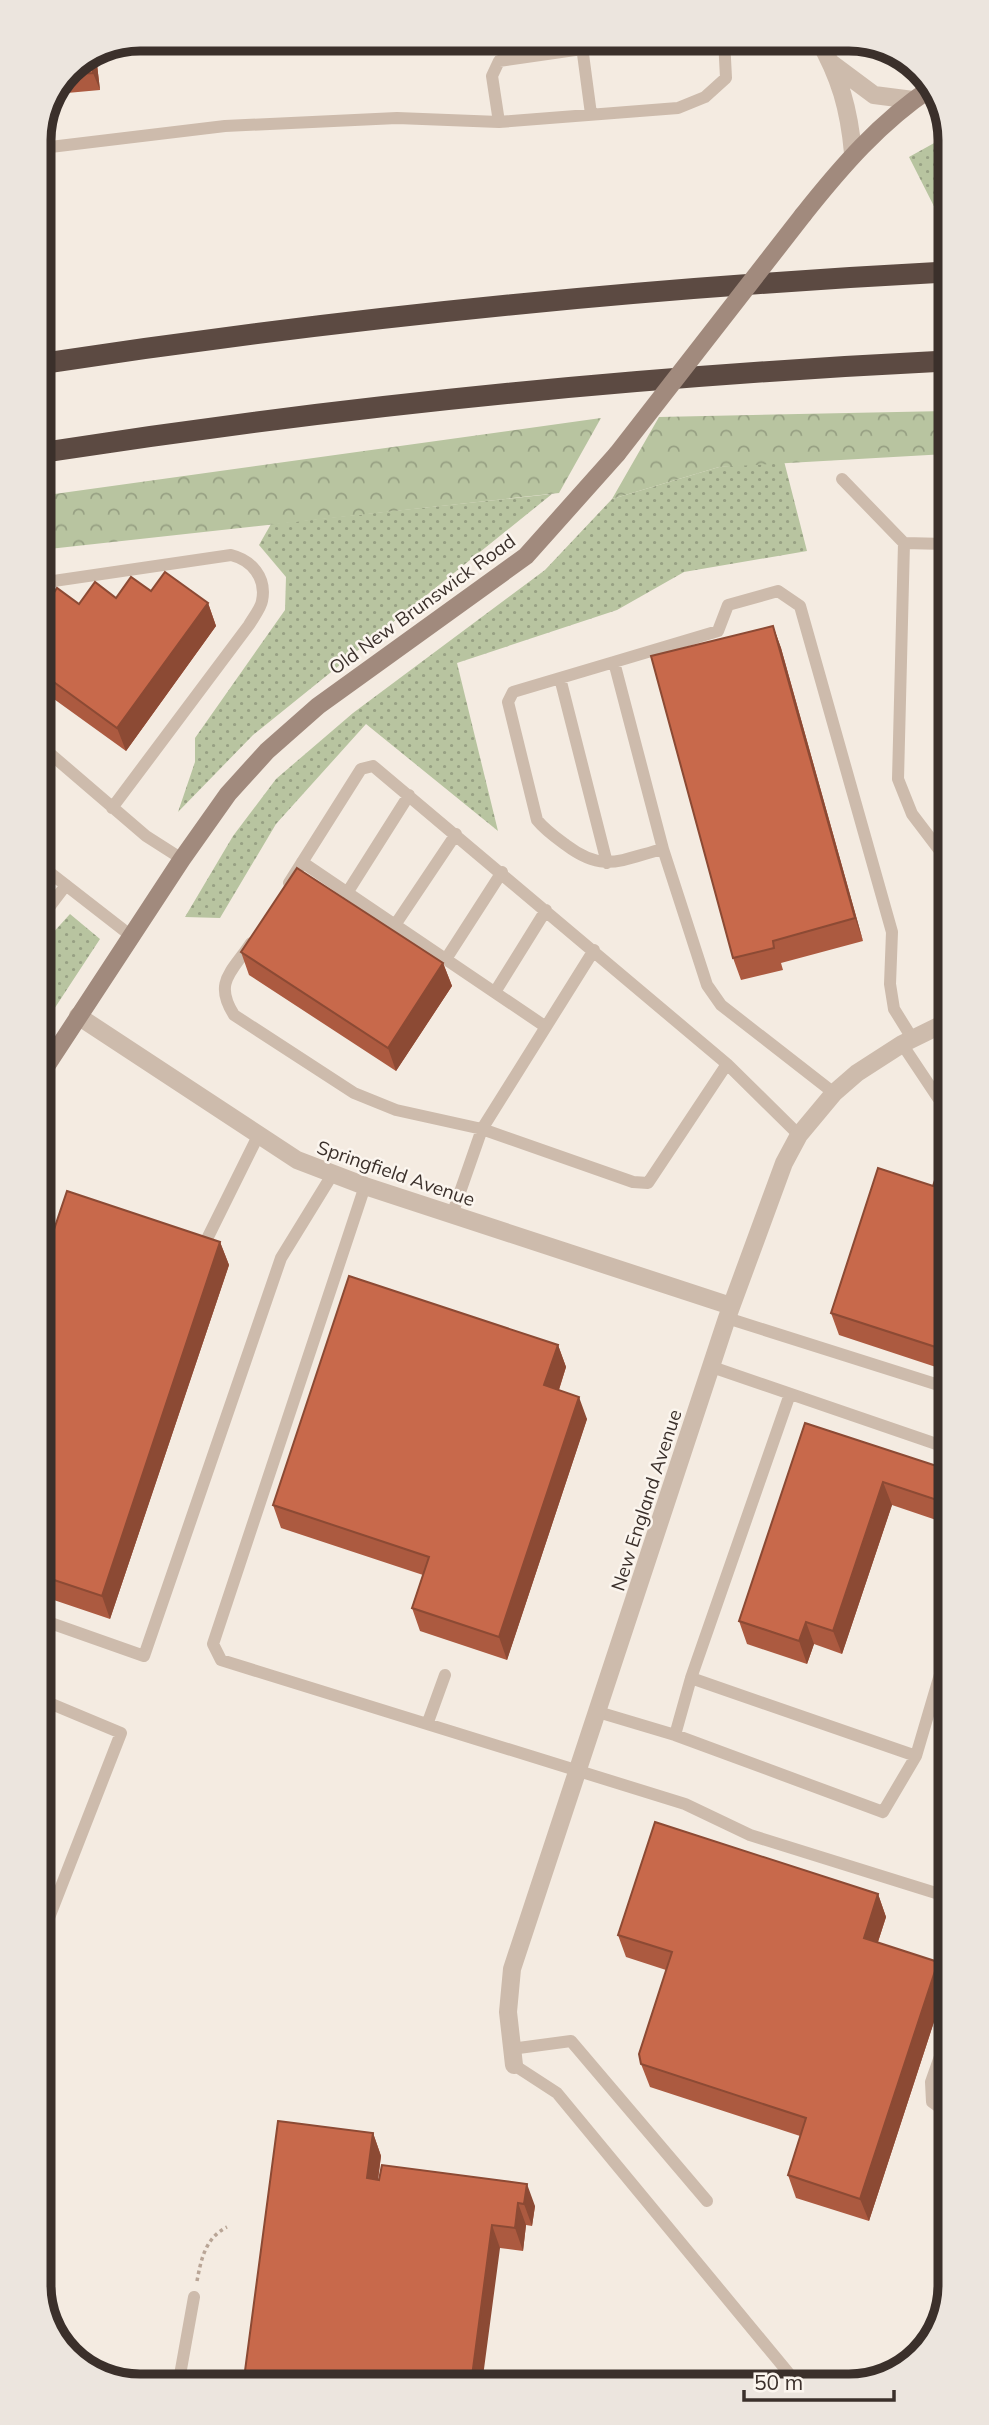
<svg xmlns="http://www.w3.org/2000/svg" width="989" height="2425" viewBox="0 0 989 2425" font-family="Mulish,sans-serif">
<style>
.grass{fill:url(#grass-dots)}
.forest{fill:url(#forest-crowns)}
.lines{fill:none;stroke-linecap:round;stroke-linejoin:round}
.path{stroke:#b9a596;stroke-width:3.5;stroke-dasharray:3.5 3.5;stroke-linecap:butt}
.service{stroke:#cdbbac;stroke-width:12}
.minor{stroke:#cdbbac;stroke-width:18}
.secondary{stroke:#a18a7d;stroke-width:18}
.motorway{stroke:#5c4a42;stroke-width:21}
.secondary-bridge{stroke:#a18a7d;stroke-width:18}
.wall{fill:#ac5a40}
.shaded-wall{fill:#8c4a34}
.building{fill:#c8694b;stroke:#8c4a34;stroke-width:2}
.labels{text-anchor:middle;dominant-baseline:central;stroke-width:5;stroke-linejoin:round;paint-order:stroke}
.street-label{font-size:19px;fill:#3b302b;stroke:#fbf5ee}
.rim{fill:none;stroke:#3b302b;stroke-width:9}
</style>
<defs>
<pattern id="grass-dots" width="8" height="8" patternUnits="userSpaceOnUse" patternTransform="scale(1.75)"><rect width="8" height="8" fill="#b8c4a0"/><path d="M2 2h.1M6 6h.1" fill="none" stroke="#97a083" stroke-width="1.8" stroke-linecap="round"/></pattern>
<pattern id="forest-crowns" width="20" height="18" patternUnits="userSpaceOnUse" patternTransform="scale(1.75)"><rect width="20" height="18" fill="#b8c4a0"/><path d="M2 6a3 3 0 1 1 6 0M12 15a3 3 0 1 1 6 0" fill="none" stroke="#97a083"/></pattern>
</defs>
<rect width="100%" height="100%" fill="#f4ebe1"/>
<path class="grass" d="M945 137 946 228H945L909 157Z
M784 461 807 551 684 572 617 610 457 663 498 831 366 724 276 824 220 918 185 917 233 836 276 779 353 713 545 570 612 499 719 467Z
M552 494 253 735 178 812 195 762V738L285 610 286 577 259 545 271 524Z
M70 914 100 939 41 1029V946Z"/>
<path class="forest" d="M946 411V454L719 467 612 499 659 417Z
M601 418 559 493 40 550V496Z"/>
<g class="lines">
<path class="path" d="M197 2281C201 2260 205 2238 227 2227"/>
<path class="service" d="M581 39 591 114
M499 122 492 76 499 61 582 49
M39 133 42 148 225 126 397 118 499 122 678 108 705 97 726 78 724 39
M842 479 904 543
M946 544 904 543 898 779 912 814 947 860
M40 583 231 555C251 560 267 577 262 601 261 608 253 618 249 625L112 808
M614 662 718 631 728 605 778 591 800 606 892 932 890 984 894 1009 912 1038
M560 678 607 863
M40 745 146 836 182 859
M663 849C620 860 603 873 566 845 555 837 545 830 537 820L508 702 513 692 614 662 663 849 707 985 721 1005 834 1093
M302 862 546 1027
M40 865 130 935
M289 883 361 769 373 766 727 1064 799 1135
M347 893 409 795
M41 918 66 885
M395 925 456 834
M251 943C232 972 213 982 234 1015L354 1093 396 1110 482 1129 633 1182 648 1183 727 1064
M446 959 502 872
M495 992 546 910
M902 1044 938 1098 948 1101
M365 1186 213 1644 221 1660 685 1804 750 1835 939 1894 950 1900
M452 1215 482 1129 594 950
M203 1247 258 1136
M727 1318 948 1388
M712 1367 948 1448
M42 1620 144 1656 281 1258 332 1175
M691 1678 790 1394
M42 1700 121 1733 43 1933
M598 1712 675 1735 691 1678 916 1756 949 1644
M428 1722 445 1675
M675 1735 883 1812 916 1756
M950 2028 931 2082 932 2102 950 2115
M511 2049 571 2041 707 2201
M514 2065 557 2093 796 2382
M178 2386 194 2297"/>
<path class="minor" d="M818 39C840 77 849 109 853 153
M831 63 874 95 913 100
M78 1016 297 1160 365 1186 731 1306
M514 2065 508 2012 512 1969 727 1318 784 1163 799 1135 834 1093 857 1073 902 1044 947 1022"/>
<path class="secondary" d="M803 215C841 167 880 122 931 88
M41 1074 182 859 228 794 267 751 318 706 526 556 617 454"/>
<path class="motorway" d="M39 364C340 318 642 288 946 272
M39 453C340 406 642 376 946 361"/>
<path class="secondary-bridge" d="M617 454 803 215"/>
</g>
<path class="wall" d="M139 38 283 39 98 56Z
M96 56 100 90 56 94 68 68Z
M151 591 208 603 216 626 126 751 40 689V607L43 609 79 604Z
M773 626 781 648 863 941 781 963 783 970 741 980 733 958Z
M241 952 443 963 452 986 396 1071 249 975Z
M948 1142V1371L839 1335 831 1313 933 1186Z
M220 1242 229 1265 110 1619 42 1596 41 1268Z
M558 1345 566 1367 559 1390 587 1419 507 1660 420 1631 412 1608 423 1575 281 1528 273 1505Z
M805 1423 949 1470 948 1524 892 1505 842 1654 814 1644 807 1664 747 1644 739 1621Z
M878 1894 886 1917 878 1942 946 1985 869 2221 796 2198 788 2175 800 2136 650 2087 641 2064 666 1970 626 1957 618 1935Z
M373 2133 381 2156 378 2180H379L382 2165 535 2206 532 2226 526 2225 523 2251 500 2248 243 2386Z"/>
<path class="shaded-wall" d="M96 56 100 90 93 73 92 58Z
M208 603 216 626 126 751 117 728Z
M773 626 781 648 863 941 855 918Z
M443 963 452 986 396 1071 388 1048Z
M220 1242 229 1265 110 1619 102 1596Z
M558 1345 566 1367 553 1408 544 1385Z
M579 1397 587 1419 507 1660 499 1637Z
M949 1475V1523L948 1524 940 1501Z
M883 1482 892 1505 842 1654 833 1631Z
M806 1622 814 1644 807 1664 799 1641Z
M878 1894 886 1917 872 1960 864 1938Z
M938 1962 946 1985 869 2221 860 2199Z
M373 2133 381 2156 375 2201 367 2178Z
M527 2184 535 2206 532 2226 524 2204Z
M518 2203 526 2225 523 2251 515 2228Z
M492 2225 500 2248 482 2384H471Z"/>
<path class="building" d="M92 58 93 73 65 75 68 68Z
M165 572 208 603 117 728 40 672V607L43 609 57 588 79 604 95 582 116 598 131 577 151 591Z
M773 626 855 918 773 941 774 948 733 958 651 656Z
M297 868 443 963 388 1048 241 952Z
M948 1142V1351L831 1313 878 1168 933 1186Z
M67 1191 220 1242 102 1596 42 1576 41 1268Z
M349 1276 558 1345 544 1385 579 1397 499 1637 412 1608 429 1557 273 1505Z
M805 1423 949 1470V1475L940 1501 883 1482 833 1631 806 1622 799 1641 739 1621Z
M655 1822 878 1894 864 1938 938 1962 860 2199 788 2175 806 2118 641 2064 639 2054 672 1952 618 1935Z
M278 2121 373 2133 367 2178 379 2180 382 2165 527 2184 524 2204 518 2203 515 2228 492 2225 471 2384 243 2386Z"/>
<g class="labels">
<g class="street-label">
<text transform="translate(422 604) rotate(-36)">Old New Brunswick Road</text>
<text transform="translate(396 1173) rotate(19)">Springfield Avenue</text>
<text transform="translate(646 1500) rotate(-72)">New England Avenue</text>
</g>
</g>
<path d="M0 0H989V2425H0ZM140 51H849A89 89 0 0 1 938 140V2285A89 89 0 0 1 849 2374H140A89 89 0 0 1 51 2285V140A89 89 0 0 1 140 51Z" fill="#ece5de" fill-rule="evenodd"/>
<path class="rim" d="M140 51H849A89 89 0 0 1 938 140V2285A89 89 0 0 1 849 2374H140A89 89 0 0 1 51 2285V140A89 89 0 0 1 140 51Z"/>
<path d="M744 2390v10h150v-10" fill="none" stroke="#3b302b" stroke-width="3.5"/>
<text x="754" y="2390" font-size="21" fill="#3b302b" stroke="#fbf5ee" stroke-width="5" paint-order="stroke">50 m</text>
</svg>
